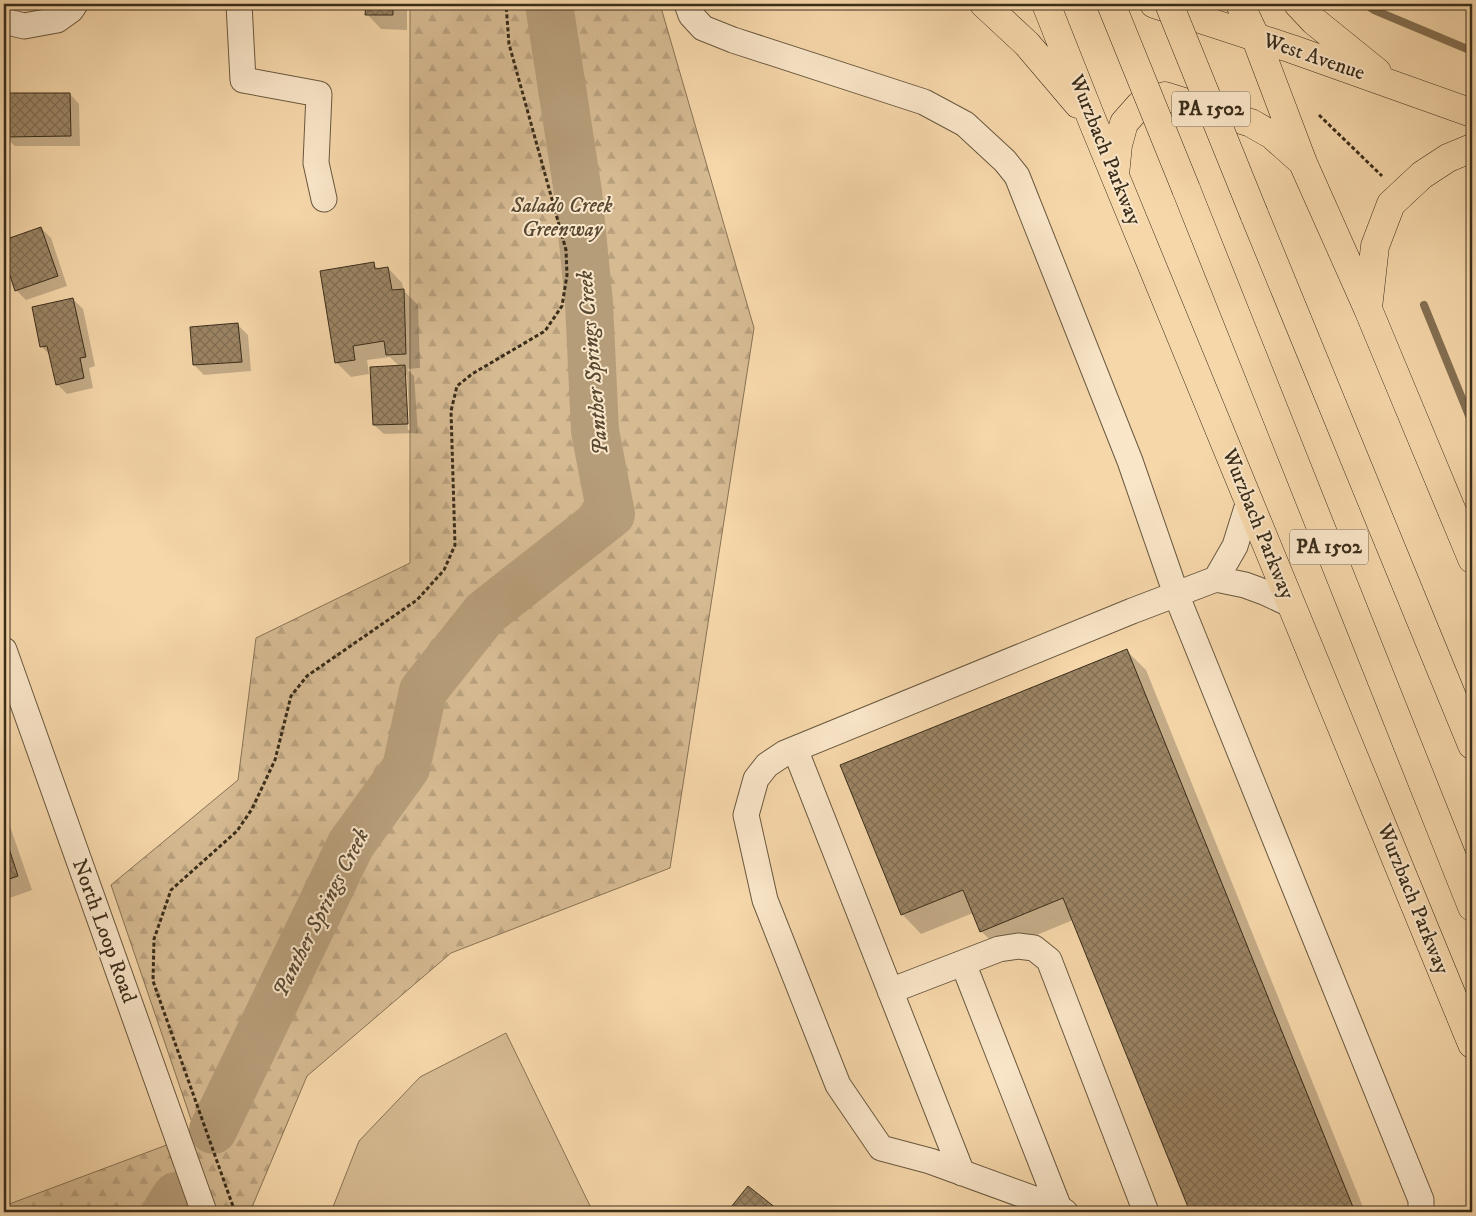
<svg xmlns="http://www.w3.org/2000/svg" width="1476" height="1216" viewBox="0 0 1476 1216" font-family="'IM FELL DW Pica',serif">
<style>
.forest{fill:url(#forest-firs);stroke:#887456}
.pitch{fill:#d6ba92;stroke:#887456}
.shadow{fill:#0003;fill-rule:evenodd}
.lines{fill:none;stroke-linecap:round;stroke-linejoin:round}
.stream{stroke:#847053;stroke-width:8}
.river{stroke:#b69d79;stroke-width:48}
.building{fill:url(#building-cross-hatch);stroke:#3a2d1a}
.minor-casing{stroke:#69583e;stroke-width:27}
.major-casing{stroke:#3a2d1a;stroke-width:29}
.highway-casing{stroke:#3a2d1a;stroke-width:29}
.path{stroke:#3a2d1a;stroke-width:3;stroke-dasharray:4 2.5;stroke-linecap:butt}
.minor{stroke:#f9e5c8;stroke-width:25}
.major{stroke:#f6d7aa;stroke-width:28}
.highway{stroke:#f6d7aa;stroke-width:28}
.highway-bridge-casing{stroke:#3a2d1a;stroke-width:29;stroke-linecap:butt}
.highway-bridge{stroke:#f6d7aa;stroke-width:28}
.labels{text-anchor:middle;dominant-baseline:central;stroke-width:4;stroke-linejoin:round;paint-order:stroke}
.shield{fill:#f9e5c8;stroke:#73644e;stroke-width:1}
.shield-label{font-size:20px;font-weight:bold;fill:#3a2d1a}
.street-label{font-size:21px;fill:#3a2d1a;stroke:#f9e5c8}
.park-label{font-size:21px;font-style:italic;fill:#594932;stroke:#f9e5c8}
.water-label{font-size:22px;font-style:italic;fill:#594932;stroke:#f9e5c8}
</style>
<defs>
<pattern id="forest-firs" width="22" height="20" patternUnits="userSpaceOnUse" patternTransform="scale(1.25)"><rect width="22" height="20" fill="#d6ba92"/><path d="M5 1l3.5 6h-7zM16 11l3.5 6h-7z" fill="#b8a07d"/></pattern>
<pattern id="building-cross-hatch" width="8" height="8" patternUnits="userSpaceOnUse" patternTransform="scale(1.25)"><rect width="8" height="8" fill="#9c8565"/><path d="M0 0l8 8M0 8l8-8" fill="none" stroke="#806d52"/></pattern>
</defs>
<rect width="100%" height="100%" fill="#f6d7aa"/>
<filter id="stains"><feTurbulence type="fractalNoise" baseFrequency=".004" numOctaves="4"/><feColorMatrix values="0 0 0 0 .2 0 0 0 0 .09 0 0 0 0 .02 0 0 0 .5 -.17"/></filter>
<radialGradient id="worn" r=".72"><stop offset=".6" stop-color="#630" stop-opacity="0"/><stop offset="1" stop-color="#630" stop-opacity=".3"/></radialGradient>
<path class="forest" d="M410 4H660L754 328 670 868 451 953 307 1076 250 1212H4V1206L196 1134 111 885 238 780 256 638 410 563Z"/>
<path class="pitch" d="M506 1033 593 1212H331L359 1141 420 1077Z"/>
<path class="shadow" d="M138 4H157L140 6Z
M367 4H407V30L381 29 367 14Z
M70 94 79 104 80 146H15L5 137Z
M41 228 51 238 67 286 26 300 16 290 4 253V241Z
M373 264 380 270 388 268 402 283 404 291 418 305 420 368 407 369 414 376 418 433 384 434 374 425 400 367 390 357 367 360 369 374 351 377 336 362ZM404 375H407L410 430H408Z
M73 299 83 309 95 366 89 368 93 388 67 394 57 384 51 356 41 346Z
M238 325 248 335 251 371 204 375 194 365Z
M1127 651 1146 670 1365 1212H1192L1073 920 1000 950 981 931 973 913 921 934 902 914Z
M4 809 32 890 4 900Z"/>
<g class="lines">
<path class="stream" d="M1365 4 1374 10 1472 51
M1424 305 1472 423"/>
<path class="river" d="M213 1130 351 844 406 768 423 691 485 613 611 514 595 431 589 303 578 192 549 4
M166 1212 176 1196"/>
</g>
<path class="building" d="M366 4H393V15H365Z
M4 93H70L71 136 4 137Z
M41 227 58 276 15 291 4 257V240Z
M374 262 375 269 388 267 392 290 404 289 406 354 386 355 384 341 353 346 355 360 335 363 320 271Z
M73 298 86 357 80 358 84 378 56 385 47 346 40 347 32 307Z
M238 323 242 362 193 365 190 327Z
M405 365 408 424 373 425 370 367Z
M1127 649 1355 1212H1190L1063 898 980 932 963 890 901 915 840 765Z
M4 833 18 876 4 881Z
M748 1186 781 1212H727Z"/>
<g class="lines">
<defs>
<path id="minor" d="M239 4 243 80 319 94 316 163 324 199
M687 4 691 15 703 28 733 40 924 102 965 124 1005 161 1017 176 1130 461 1176 594 1421 1200V1212
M4 21 24 26 57 20 71 10 75 4
M1216 579 1235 546 1249 501
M4 650 204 1212
M795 749 962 1173
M963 963 1059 1208
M890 991 999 949 1018 946 1034 948 1049 960 1146 1212
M1065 1212 1059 1208 930 1161 881 1148 838 1085 765 900 746 815 756 779 767 765 785 753 1132 611 1216 579 1245 585 1264 592 1292 605"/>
<path id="major" d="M984 4 1027 44 1078 104
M1046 4 1092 120 1472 1044
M1154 4 1292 49 1472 113
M1298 4 1314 21 1377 72
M1255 36 1303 163 1368 309 1472 559
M1115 175 1118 145 1124 123 1140 105 1165 96 1251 123 1272 135 1299 159
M1368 308 1375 246 1391 204 1422 175 1448 158 1472 148"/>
<path id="highway" d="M1240 4 1255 36
M1186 189 1472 907
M1254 214 1472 745"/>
</defs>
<use href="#minor" class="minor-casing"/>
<use href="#major" class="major-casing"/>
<use href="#highway" class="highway-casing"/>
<path class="path" d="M1319 115 1382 176
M235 1212 153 981 154 939 171 890 237 831 252 809 275 760 291 696 307 676 417 600 444 570 455 545 451 411 457 386 472 374 545 331 562 306 567 275 566 250 509 44 506 4"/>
<use href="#minor" class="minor"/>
<use href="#major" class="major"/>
<use href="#highway" class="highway"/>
<defs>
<path id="highway-bridge" d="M1111 4 1186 189
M1169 4 1254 214"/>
</defs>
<use href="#highway-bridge" class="highway-bridge-casing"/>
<use href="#highway-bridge" class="highway-bridge"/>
</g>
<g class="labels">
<g class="shield">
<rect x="1172" y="91.5" width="78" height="35" rx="4"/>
<rect x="1290" y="529.5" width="78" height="35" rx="4"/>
</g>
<g class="shield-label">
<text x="1211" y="109">PA 1502</text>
<text x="1329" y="547">PA 1502</text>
</g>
<g class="street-label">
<text transform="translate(1314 57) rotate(19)">West Avenue</text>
<text transform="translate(1105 150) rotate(68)">Wurzbach Parkway</text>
<text transform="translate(1258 524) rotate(68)">Wurzbach Parkway</text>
<text transform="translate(1413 899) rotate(68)">Wurzbach Parkway</text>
<text transform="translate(104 931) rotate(70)">North Loop Road</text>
</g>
<g class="park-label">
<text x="562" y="206">Salado Creek<tspan x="562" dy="24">Greenway</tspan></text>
</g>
<g class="water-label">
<text transform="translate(593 363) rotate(-95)">Panther Springs Creek</text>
<text transform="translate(321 913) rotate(-63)">Panther Springs Creek</text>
</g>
</g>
<rect width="1476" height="1216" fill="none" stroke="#f6d7aa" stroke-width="20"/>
<rect x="5" y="5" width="1466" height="1206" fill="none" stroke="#3a2d1a" stroke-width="2.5"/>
<rect x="10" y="10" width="1456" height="1196" fill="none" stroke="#3a2d1a"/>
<rect width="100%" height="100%" filter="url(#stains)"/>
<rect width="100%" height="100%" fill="url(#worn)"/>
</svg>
